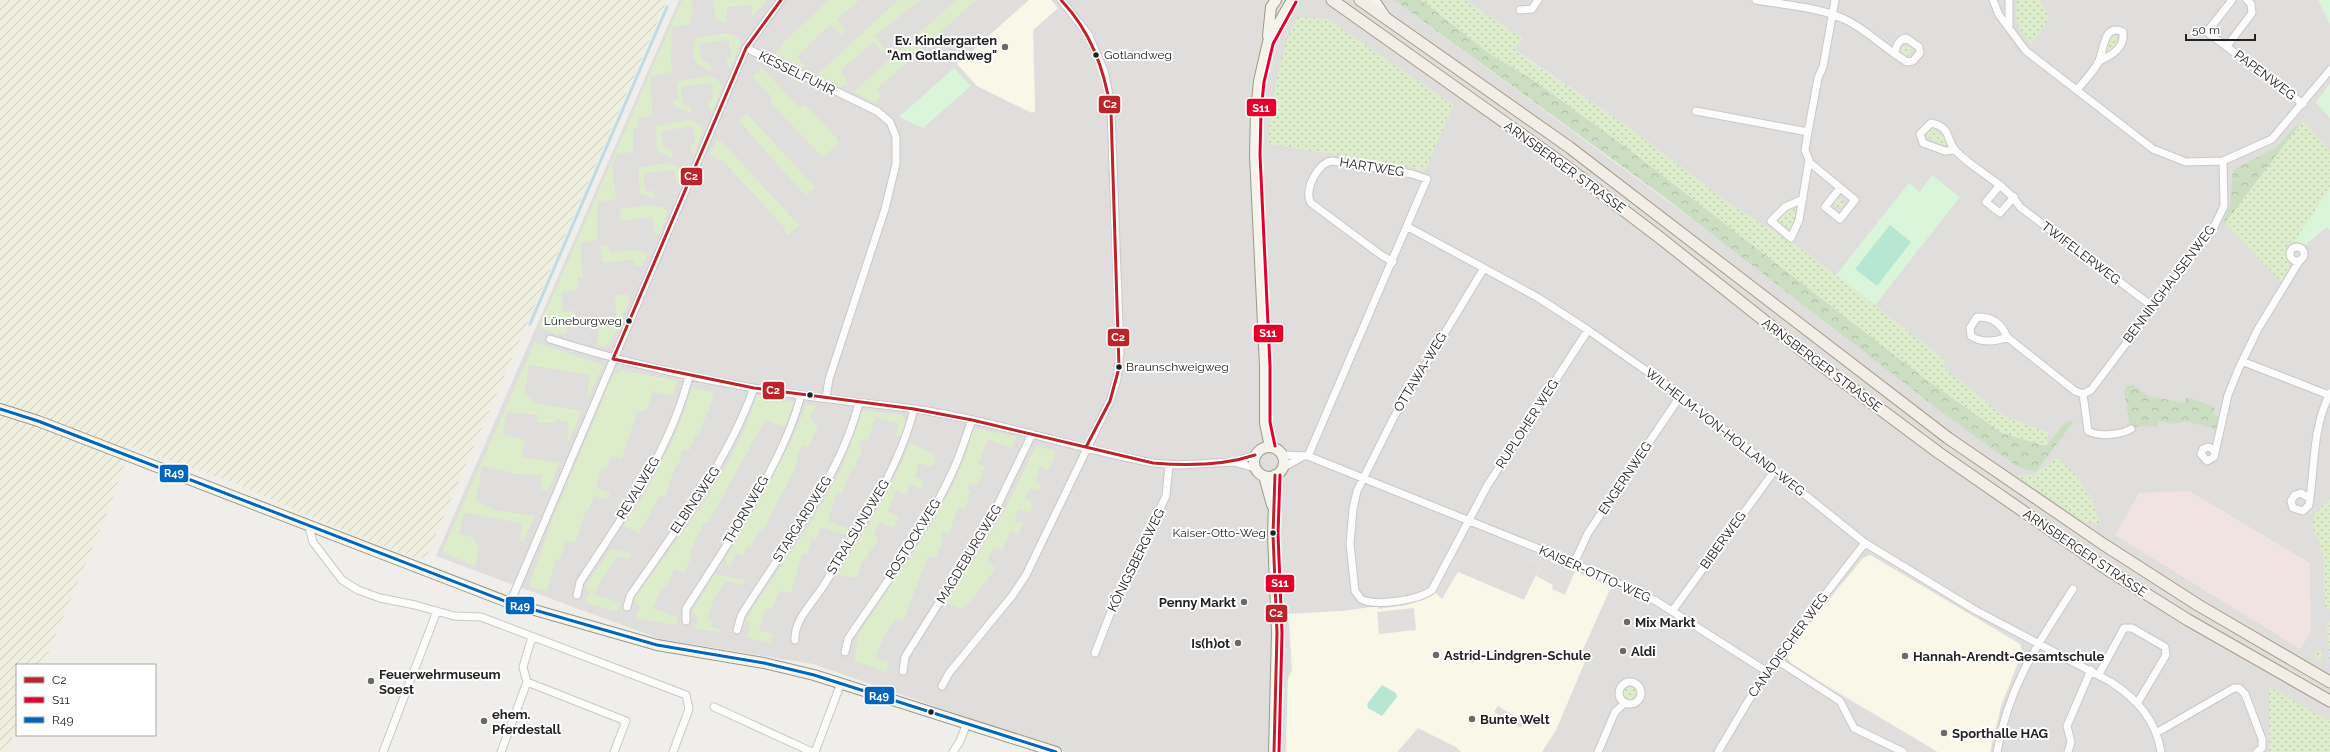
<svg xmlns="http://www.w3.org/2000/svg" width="2330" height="752" viewBox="0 0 2330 752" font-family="Raleway,sans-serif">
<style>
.residential{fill:#dfdedc;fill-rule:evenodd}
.commercial{fill:#f1e3e1}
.education{fill:#f8f7e8}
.farmland{fill:url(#farmland-furrows)}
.grass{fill:url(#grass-dots)}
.forest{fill:url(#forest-crowns)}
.park{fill:#daf5da}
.garden{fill:#ddeccb}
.pitch{fill:#b7e6d2}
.parking{fill:#e0dfde}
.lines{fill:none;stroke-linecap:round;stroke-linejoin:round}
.stream{stroke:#bfdbe3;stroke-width:3}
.street-casing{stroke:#c9c8c7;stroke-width:9}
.secondary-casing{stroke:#999a82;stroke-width:12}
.primary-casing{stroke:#a79c86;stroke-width:13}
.street{stroke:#fdfcfc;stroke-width:7}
.secondary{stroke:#f4f4ed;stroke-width:10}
.primary{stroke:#f3ede7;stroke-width:11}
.bus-1-casing{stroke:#fff;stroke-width:6}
.bus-2-casing{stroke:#fff;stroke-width:6}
.bus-3-casing{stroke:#fff;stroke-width:6}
.bus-1{stroke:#bd2429;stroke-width:3}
.bus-2{stroke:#e4002b;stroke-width:3}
.bus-3{stroke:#0065bd;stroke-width:3}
.poi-dot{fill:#6a6968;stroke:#fff;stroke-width:1.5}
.bus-dot{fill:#222;stroke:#fff;stroke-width:1.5}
.labels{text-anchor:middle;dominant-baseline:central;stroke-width:4;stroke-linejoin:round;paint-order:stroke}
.bus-label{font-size:12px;fill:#222;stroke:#fff;text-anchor:start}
.poi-label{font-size:13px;font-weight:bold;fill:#222;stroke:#fff;text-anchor:start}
.street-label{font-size:13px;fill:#222;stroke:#fff}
.line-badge{stroke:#fff;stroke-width:1.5}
.badge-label{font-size:11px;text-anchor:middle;font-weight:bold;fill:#fff}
</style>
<defs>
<pattern id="farmland-furrows" width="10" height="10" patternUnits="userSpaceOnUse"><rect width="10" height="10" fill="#efefdf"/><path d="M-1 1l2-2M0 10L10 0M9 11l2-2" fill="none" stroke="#cdcdbf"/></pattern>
<pattern id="grass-dots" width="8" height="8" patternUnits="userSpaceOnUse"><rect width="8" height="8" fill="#ddeccb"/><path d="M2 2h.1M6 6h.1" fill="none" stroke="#bdcaae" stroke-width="1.8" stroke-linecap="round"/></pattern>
<pattern id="forest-crowns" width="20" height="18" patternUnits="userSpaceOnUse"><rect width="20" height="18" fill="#cbdec1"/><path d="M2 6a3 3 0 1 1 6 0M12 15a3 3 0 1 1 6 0" fill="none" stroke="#aebea6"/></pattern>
</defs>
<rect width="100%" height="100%" fill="#f0eeeb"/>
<path class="residential" d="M679 0H1029L957 64 1035 111 1033 30 1058 8 1051 0H1394L2036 472 2073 421H2066L2046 446 2048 433 2004 416 1942 367 1946 361 1803 250 1730 204 1627 126 1515 50 1522 38 1465 0H2330V84L2316 102 2330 118V503L2323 510 2325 603 2330 607V752H1990L2001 706 2022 652 2020 644 1870 555 1840 585 1789 653 1788 659 1791 663 1826 686 1938 752H1397L1418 728 1547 744 1556 730 1586 659 1580 656 1611 587 1575 571 1541 565 1524 600 1458 572 1447 593 1435 592 1416 601 1343 611 1288 614 1292 670 1288 679 1286 752H1066L813 664 660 639 436 556ZM1327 19 1453 105 1424 171 1270 113 1273 104ZM2057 458 2065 464 2093 500 2018 476 2034 475Z"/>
<path class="commercial" d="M2189 491 2310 563 2311 632 2300 649 2115 535 2139 493Z"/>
<path class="education" d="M1029 0H1051L1058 8 1033 30 1035 111 1032 113 977 86 957 64Z
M1534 554 1611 587 1580 656 1586 659 1556 730 1542 752H1461L1456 747 1418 728 1397 752H1286L1288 678 1292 670 1290 627 1288 614 1343 611 1416 601 1435 592 1442 598 1458 572 1524 600 1541 565 1531 561Z
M1870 555 2020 644 2022 652 2001 706 1990 752H1938L1791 663 1788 659 1789 653 1806 629 1863 558Z"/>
<path class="farmland" d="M0 0H667L426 557 417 559 327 524 234 483 131 447 109 508 43 665H17V727L6 752H0Z"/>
<path class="grass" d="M1421 0H1465L1522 38 1515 51 1627 126 1730 204 1803 250 1946 361 1942 367 2004 416 2048 433 2046 446 2002 433 1928 381 1627 148 1533 80 1490 54Z
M2017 0H2040L2050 19 2031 44C2016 26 2015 23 2017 0Z
M1297 17 1327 19 1453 105 1425 171 1419 168 1268 144C1271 100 1278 57 1297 17Z
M2114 36 2118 37C2119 46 2112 50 2105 54L2109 40Z
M1901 50a5 5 0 1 1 10 0a5 5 0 1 1-10 0Z
M2303 120 2330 151V187L2295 241 2287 246 2285 255C2293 267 2290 272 2283 284L2225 223Z
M1932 128 1948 140 1949 146 1945 147 1927 136 1926 132Z
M1834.5 203a4.5 4.5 0 1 1 9 0a4.5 4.5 0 1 1-9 0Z
M1797 208V215L1790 229 1777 222 1787 211Z
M2057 458C2079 473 2093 499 2101 523L2085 522 2017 476 2034 475Z
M2330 498V609L2325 606 2324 559 2312 525 2315 513Z
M2330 621V668L2327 624Z
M2322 647V662L2313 656Z
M1622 693a8 8 0 1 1 16 0a8 8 0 1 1-16 0Z
M2269 687 2330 721V752H2269Z"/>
<path class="forest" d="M1394 0H1421L1490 54 1533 80 1627 148 1928 381 2002 433 2046 446 2066 421H2074L2036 472 2020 468 1952 420 1664 197Z
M2303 120 2225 223 2221 229 2230 205 2233 170 2275 148Z
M2133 385 2148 396 2184 403 2187 397 2215 407 2212 414 2220 417 2219 430 2185 421 2173 424 2159 421 2157 426 2130 427 2124 391 2127 386Z"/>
<path class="park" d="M2318 0H2330V24Z
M954 68 971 86 923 128 899 117Z
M2330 84V118L2316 102Z
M1932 175 1960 197 1875 305 1836 275 1909 183 1920 192Z
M2330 187V230L2327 227 2305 245 2295 241Z"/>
<path class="garden" d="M682 0H691L693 14 690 15 691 24 672 27 671 59 672 72 651 76 652 116 637 118 639 128 633 129V152L617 154 612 166 616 199 597 202V239L580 243 583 277H577L579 289 561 292 563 312 574 311 575 324 567 325V333L557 334 539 328Z
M713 0H767L752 17 751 5 727 7 726 24 716 19Z
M829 0H859L837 19 845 30 841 35 831 24 797 57 807 69 775 54 782 46 781 44Z
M898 0H920L875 36 886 50 883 53 873 42 841 70 847 83 841 87 817 75Z
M956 0H976L876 90 881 96 875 103 853 92Z
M728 33 739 38 741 44 730 68 726 59 731 57 729 40 699 44 702 61 709 62 712 71 696 64 693 56 695 38Z
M762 68 800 108 805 104 840 142 823 158 769 101 773 98 752 77Z
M706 76 716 78 722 86 712 114 707 102 713 100 711 83 681 87 683 105 690 106 692 113 674 106 673 101 679 99 676 82Z
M747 114 815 187 806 196 739 121Z
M689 119 701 125 703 130 693 156 690 146 695 143 693 126 662 131 663 147 672 150 673 158 657 151 656 126Z
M716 140 721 141 799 225 787 235 784 231 786 229 721 159 718 161 710 154Z
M667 163 684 169 680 185 676 183 674 170 643 173 645 191H653L654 199 640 193 638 168Z
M651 205 663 207 668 212 659 235H655L652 217 621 221 620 209Z
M608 245 610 252 638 250 648 254 642 266H634V259L603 263 601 246Z
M625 294 631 298 610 344 602 347 598 345 599 323 617 319 615 295Z
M535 342 603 365 587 401 589 375 529 365 525 392 535 403 582 411 568 442V422L557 419 554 423H537L538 415 507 412 503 435 525 440 522 457 560 463 548 490 540 489 542 475 516 474 482 466 476 501 496 510 535 516 523 542 520 541 522 523 464 513 459 534 473 537 479 548 475 566 442 552Z
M621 370 678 381 672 396 653 391 646 411H637L622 459 611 456 607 469 602 468 596 488 610 493 608 499 594 496 589 510H586L575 543 566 541 560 560 556 559 547 591 529 586 553 518 613 375Z
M692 387 715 393 698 436 695 435 689 451 683 450 678 466H675L665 497 660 495 639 533 623 526C653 482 677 439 692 387Z
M757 395 794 402 785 427 765 420 708 523H704L689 554 692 557 684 572 674 569 666 587H662L653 608 670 615 677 616 676 625 635 618 640 607 634 599C680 534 734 472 757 395Z
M806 405H816L810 418 818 427 808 448 802 445 798 454 796 467 763 530H759L751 547 747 546 744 556 735 553 730 568 727 565 726 558C754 507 786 460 806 405Z
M863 410 903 415 906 424 901 437 895 435 899 424 876 417 867 441 861 439 859 447 862 449 854 470 851 469 842 494 836 493 828 522 851 529 847 535 820 527 816 539 812 538 807 555 802 554 791 593 779 591 772 609H765L759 630 773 634 771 643 747 638 750 625 746 618 807 528 840 473Z
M981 429 1016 437 1012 448 988 439 978 464 985 466 977 486 970 483 967 489 971 491 964 510 958 507 949 534 943 532 941 538 943 539 936 558 928 556 903 621 895 619 884 636 875 658 889 662 886 672 854 661 858 635 928 530 955 482 966 454 973 430Z
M910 443 934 454 935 461 932 467 919 463 915 477 924 481 921 488 910 484 906 495 896 491 888 512 899 517 894 528 879 522 873 535 879 538 862 563 856 578 837 574C864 532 891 490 910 443Z
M1036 446 1056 451 1049 470 1040 467 1035 481 1041 484 1039 491 1030 488 1025 499 1033 503 1030 513 1018 509 1014 521 1023 524 1018 534 1010 532 1003 550 994 547 987 562 996 568 964 609 946 603 1003 514Z
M611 549 632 554 627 559 617 556 599 584 594 595 620 603 617 612 585 602 589 592 585 587Z
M715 574 744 580 743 585 726 581 713 600 707 619 712 621 711 627 720 630V632L695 629 698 617 692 612Z"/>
<path class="pitch" d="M1890 225 1911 242 1877 286 1855 269Z
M1382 685 1396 693 1397 697 1382 716 1368 708 1367 704Z"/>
<path class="parking" d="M2232 5 2245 15 2231 34 2218 25Z
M1459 550 1468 553 1442 599 1435 592Z
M1534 554 1575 571 1565 595 1552 589 1553 585 1536 576 1541 565 1531 561Z
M1407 603V605L1378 609V607Z
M1414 608 1416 630 1379 634 1377 612Z
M1266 621V691L1240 697 1233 653 1244 651 1240 624Z
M1680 624 1751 671 1753 684 1735 711 1716 698 1702 707 1656 681Z
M1498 706 1524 722 1521 728 1494 712Z
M1855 712 1897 736 1900 746 1858 726Z"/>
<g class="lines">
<path class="stream" d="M530 324 667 7"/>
<defs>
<path id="street" d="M1756 0C1785 5 1818 7 1844 19 1863 27 1878 43 1895 54 1896 46 1898 40 1906 38L1919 47 1920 53 1913 61 1907 62 1895 54
M1993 0 1999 15 2026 51 2153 149 2186 162 2223 161 2272 139 2330 70
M2232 0 2207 32 2303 104
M1520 10 1532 9 1538 0
M2009 28V0
M2227 46 2252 13 2251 4 2247 0
M746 48 877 111 890 122 896 137V164L885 209 829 379 826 398
M2077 90C2084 81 2093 72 2098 63 2104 52 2103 22 2123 32 2125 49 2111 55 2098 62
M1696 111 1808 132
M1955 150 1945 151 1923 143 1920 134 1931 123C1952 127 1946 141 1956 151 1976 172 2005 183 2020 207L2152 306
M1809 162 1855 200 1840 219 1825 207 1840 188
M2000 185 1986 202 2000 213 2014 197
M1803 199 1785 207 1771 221 1791 238 1799 220 1809 160 1805 150 1808 132 1818 78 1823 67 1835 0
M1408 227 1537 297 1588 330 1681 395 1865 543 1975 610 2111 682C2137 699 2156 720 2161 752
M2290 254a7 7 0 1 1 14 0a7 7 0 1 1-14 0Z
M1484 268 1394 417 1357 491 1353 509 1350 544 1355 591 1361 599C1375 607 1419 600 1432 590L1487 486 1588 330
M2007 337C1996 342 1981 343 1971 336L1970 328 1977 317C1993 317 2001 323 2007 337L2075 391 2083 394
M550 339C632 365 716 384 801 395 839 401 877 404 915 409 996 421 1073 448 1153 463L1178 465 1234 462 1255 455
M2244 362 2329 395
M2083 394 2091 390 2214 227 2224 206 2223 161
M2083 394 2088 431C2099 437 2120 435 2131 429
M2215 453 2213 449 2208 447 2203 449 2201 454 2207 461 2214 457 2228 395 2239 368 2258 329 2300 260
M1282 455 1308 456 1574 563 1656 601 1766 671
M1308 456 1427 179 1412 174 1332 161C1318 162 1303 191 1311 203L1381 255 1393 262
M1234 462 1255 468
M1282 468 1302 457
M2309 498 2301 493 2295 495 2291 501 2293 508 2303 511 2309 505C2315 467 2312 429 2330 393
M309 527 313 542 342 580 358 590 380 598 415 605 454 616 481 617 686 695 689 709 673 752
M1574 563 1588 533 1681 395
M577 595 580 582C622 517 670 452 689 376
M510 603 746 48 781 0
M627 607 630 596C676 529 726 465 754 388
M1673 610 1775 470
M686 621V609C725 547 783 465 801 395
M737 630 741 616C783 547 838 483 859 403
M795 640C794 619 813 603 824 585 858 530 898 472 914 409
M845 652 848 639C885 583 928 528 955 466 962 451 966 435 972 420
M1095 653 1112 609 1166 496 1169 465
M1775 659 1840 701 1854 728 1903 752
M903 671 905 657 990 521 1032 434
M2099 674 2124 628H2132L2165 647 2166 655 2138 702
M527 682 626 721 614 752
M1619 693a11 11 0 1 1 22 0a11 11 0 1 1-22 0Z
M942 686 949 673 1012 596 1026 575 1110 401 1117 379 1120 352 1111 111 1108 90 1104 71 1088 34 1061 0
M714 707 812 752
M2156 733 2234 688H2239L2245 694 2262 739V748L2257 752
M383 752 437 611
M501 752 527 682 523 667 532 637
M815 752 841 683
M953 752 960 741 967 723
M1598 752 1615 712 1625 703
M1718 752 1766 671 1865 543
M1997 752C2008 687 2038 643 2073 589
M2068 752 2071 742 2067 726 2091 670"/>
<path id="secondary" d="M1374 0 1386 18
M1268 36 1271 7 1276 0
M0 409 38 421 510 603 657 645 764 663 814 675 1056 752
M1270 447 1265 423V366L1255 155 1256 112 1259 81 1268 42 1292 0
M1254 462a15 15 0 1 1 30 0a15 15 0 1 1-30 0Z
M1264 476 1272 505
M1274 752 1277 633 1273 534 1275 475"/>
<path id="primary" d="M1332 0 1559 161 1659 237 1805 353 1939 453 2108 570 2188 620 2330 701
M1360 0 1569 147 1948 438 2103 544 2198 605 2330 682"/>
</defs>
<use href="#street" class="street-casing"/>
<use href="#secondary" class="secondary-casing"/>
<use href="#primary" class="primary-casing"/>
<use href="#street" class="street"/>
<use href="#secondary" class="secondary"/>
<use href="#primary" class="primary"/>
<defs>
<path id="bus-1" d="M1061 0C1091 32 1104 68 1111 111L1119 368 1110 401 1086 447
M613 359 754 388 914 409 972 420 1153 463C1187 466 1222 466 1255 455
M613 359 746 48 781 0
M1274 752 1277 633 1273 534 1275 475"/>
<path id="bus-2" d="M1275 446 1270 422V366L1260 155 1261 112 1264 82 1273 44 1296 2
M1279 752 1282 633 1278 534 1280 475"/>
<path id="bus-3" d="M0 409 38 421 510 603 657 645 764 663 814 675 1056 752"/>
</defs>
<use href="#bus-1" class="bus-1-casing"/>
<use href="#bus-2" class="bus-2-casing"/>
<use href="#bus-3" class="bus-3-casing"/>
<use href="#bus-1" class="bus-1"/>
<use href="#bus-2" class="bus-2"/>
<use href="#bus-3" class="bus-3"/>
</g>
<g class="poi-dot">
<circle cx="1005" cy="47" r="4"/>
<circle cx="1244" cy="602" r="4"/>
<circle cx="1627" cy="622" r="4"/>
<circle cx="1238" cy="643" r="4"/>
<circle cx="1623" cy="651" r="4"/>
<circle cx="1436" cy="655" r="4"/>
<circle cx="1905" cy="656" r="4"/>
<circle cx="371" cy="681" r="4"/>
<circle cx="1472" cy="719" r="4"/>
<circle cx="484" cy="721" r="4"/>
<circle cx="1944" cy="733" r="4"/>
</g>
<g class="bus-dot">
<circle cx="1096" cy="55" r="3.5"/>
<circle cx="629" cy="321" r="3.5"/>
<circle cx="1119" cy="367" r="3.5"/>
<circle cx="810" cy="395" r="3.5"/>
<circle cx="1273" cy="533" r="3.5"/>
<circle cx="931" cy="712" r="3.5"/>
</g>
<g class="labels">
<g class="bus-label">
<text x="1104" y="55">Gotlandweg</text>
<text x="622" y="321" text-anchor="end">Lüneburgweg</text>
<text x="1126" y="367">Braunschweigweg</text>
<text x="1266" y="533" text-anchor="end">Kaiser-Otto-Weg</text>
</g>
<g class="poi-label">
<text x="997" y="40" text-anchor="end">Ev. Kindergarten<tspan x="997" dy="15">"Am Gotlandweg"</tspan></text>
<text x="1236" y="602" text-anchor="end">Penny Markt</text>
<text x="1635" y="622">Mix Markt</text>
<text x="1230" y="643" text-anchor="end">Is(h)ot</text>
<text x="1631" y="651">Aldi</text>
<text x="1444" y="655">Astrid-Lindgren-Schule</text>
<text x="1913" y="656">Hannah-Arendt-Gesamtschule</text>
<text x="379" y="674">Feuerwehrmuseum<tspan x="379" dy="15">Soest</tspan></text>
<text x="492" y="714">ehem.<tspan x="492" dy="15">Pferdestall</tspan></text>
<text x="1480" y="719">Bunte Welt</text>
<text x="1952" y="733">Sporthalle HAG</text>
</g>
<g class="street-label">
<text transform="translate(797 73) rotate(26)">KESSELFUHR</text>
<text transform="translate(2265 75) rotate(37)">PAPENWEG</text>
<text transform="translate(1372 167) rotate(9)">HARTWEG</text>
<text transform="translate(1565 167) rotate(36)">ARNSBERGER STRASSE</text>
<text transform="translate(2081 253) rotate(37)">TWIFELERWEG</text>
<text transform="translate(2169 284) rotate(-53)">BENNINGHAUSENWEG</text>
<text transform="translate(1822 365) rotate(37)">ARNSBERGER STRASSE</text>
<text transform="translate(1420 372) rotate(-59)">OTTAWA-WEG</text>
<text transform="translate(1527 424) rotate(-57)">RUPLOHER WEG</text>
<text transform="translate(1725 432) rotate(38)">WILHELM-VON-HOLLAND-WEG</text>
<text transform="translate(1625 478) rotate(-56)">ENGERNWEG</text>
<text transform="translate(638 488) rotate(-59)">REVALWEG</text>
<text transform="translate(695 500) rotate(-56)">ELBINGWEG</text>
<text transform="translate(746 510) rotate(-60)">THORNWEG</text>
<text transform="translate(802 519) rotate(-58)">STARGARDWEG</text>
<text transform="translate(858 527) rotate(-59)">STRALSUNDWEG</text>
<text transform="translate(913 539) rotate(-58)">ROSTOCKWEG</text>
<text transform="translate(1723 540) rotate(-54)">BIBERWEG</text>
<text transform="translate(2085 553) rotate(34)">ARNSBERGER STRASSE</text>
<text transform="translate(969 554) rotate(-59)">MAGDEBURGWEG</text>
<text transform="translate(1136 560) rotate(-64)">KÖNIGSBERGWEG</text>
<text transform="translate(1595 574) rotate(24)">KAISER-OTTO-WEG</text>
<text transform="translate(1788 645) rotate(-54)">CANADISCHER WEG</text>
</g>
</g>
<g class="line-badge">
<rect x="1098" y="95" width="23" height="19" rx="4" fill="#bd2429"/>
<rect x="1246" y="98" width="31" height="19" rx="4" fill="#e4002b"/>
<rect x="680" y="167" width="23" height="19" rx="4" fill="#bd2429"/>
<rect x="1253" y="324" width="31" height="19" rx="4" fill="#e4002b"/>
<rect x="1107" y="328" width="23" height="19" rx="4" fill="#bd2429"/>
<rect x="762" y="381" width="23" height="19" rx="4" fill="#bd2429"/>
<rect x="159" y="464" width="30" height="19" rx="4" fill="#0065bd"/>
<rect x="1265" y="574" width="30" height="19" rx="4" fill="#e4002b"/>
<rect x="505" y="596" width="30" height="19" rx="4" fill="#0065bd"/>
<rect x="1265" y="604" width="23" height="19" rx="4" fill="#bd2429"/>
<rect x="864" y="686" width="31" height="19" rx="4" fill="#0065bd"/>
</g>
<g class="badge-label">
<text x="1110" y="108">C2</text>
<text x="1261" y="112">S11</text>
<text x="691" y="180">C2</text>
<text x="1268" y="337">S11</text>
<text x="1118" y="341">C2</text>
<text x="773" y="394">C2</text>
<text x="174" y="477">R49</text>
<text x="1280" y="587">S11</text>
<text x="520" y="610">R49</text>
<text x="1276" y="617">C2</text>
<text x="879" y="700">R49</text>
</g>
<rect x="16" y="664" width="140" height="72" fill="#ffffff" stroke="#a7a7a7"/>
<rect x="24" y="677" width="20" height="6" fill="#bd2429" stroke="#a7a7a7"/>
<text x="52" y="684" font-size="12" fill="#222222">C2</text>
<rect x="24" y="697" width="20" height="6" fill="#e4002b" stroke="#a7a7a7"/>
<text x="52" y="704" font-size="12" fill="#222222">S11</text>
<rect x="24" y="717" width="20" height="6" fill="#0065bd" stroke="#a7a7a7"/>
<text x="52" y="724" font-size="12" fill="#222222">R49</text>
<path d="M2186 34v6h69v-6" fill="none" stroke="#222222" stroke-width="2"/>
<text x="2192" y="34" font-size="12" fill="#222222" stroke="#ffffff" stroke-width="3" paint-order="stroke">50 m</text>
</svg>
